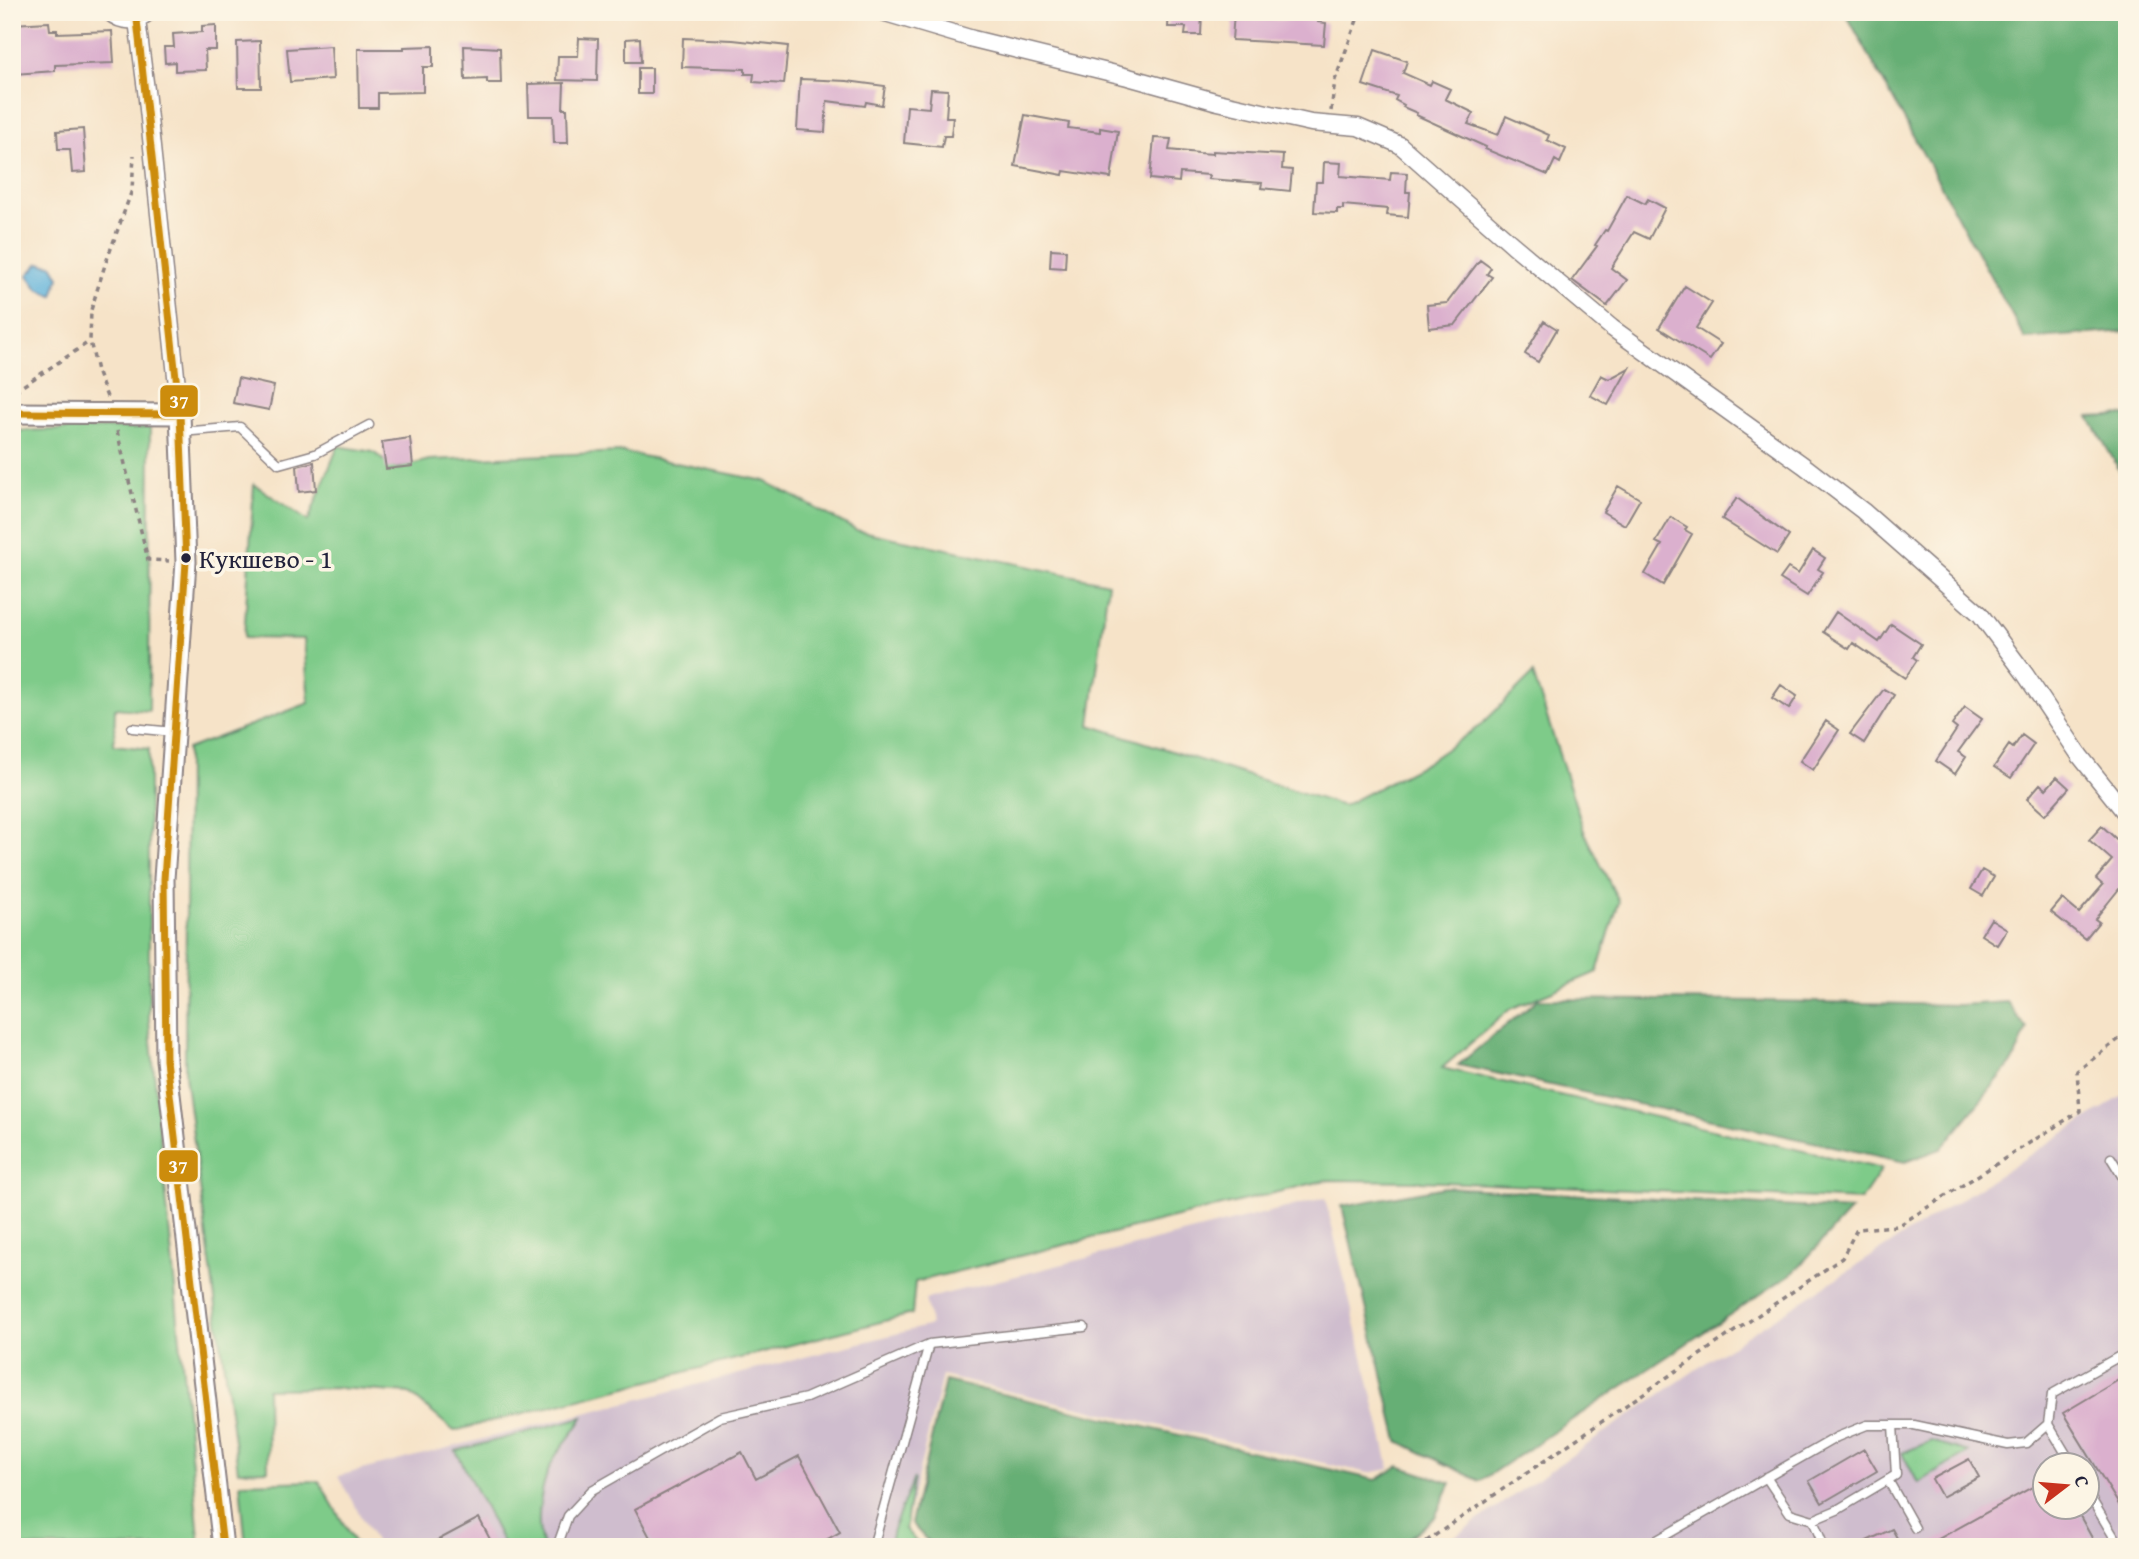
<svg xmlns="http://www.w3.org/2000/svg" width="2139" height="1559" viewBox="0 0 2139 1559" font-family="'Gentium Book Plus',serif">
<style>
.industrial{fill:#cfbdce;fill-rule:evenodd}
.green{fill:#7ecb89;stroke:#507662;stroke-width:2}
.forest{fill:#66af75;stroke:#446858;stroke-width:2}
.water{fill:#61b3dc;stroke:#426a8c;stroke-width:2}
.building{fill:#dbb0ce}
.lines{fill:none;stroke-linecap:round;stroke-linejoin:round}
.service-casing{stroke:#8c8282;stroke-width:11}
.minor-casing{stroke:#8c8282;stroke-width:19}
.tertiary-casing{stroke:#8c8282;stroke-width:23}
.path{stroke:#8c8282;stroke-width:3.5;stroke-dasharray:5 5;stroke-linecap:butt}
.service{stroke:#fff;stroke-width:8}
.minor{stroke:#fff;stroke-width:16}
.tertiary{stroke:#fff;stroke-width:19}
.bus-1-casing{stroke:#fcf5e5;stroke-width:12}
.bus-1{stroke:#cc8c0c;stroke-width:7}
.bus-dot{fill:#22223b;stroke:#fcf5e5;stroke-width:2.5}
.labels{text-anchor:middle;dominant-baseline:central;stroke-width:7;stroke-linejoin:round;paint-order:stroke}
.bus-label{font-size:26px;fill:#22223b;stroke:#fcf5e5;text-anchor:start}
.line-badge{stroke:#fcf5e5;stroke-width:2.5}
.badge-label{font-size:19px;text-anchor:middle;font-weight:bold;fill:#fff}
</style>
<rect width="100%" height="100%" fill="#fcf5e5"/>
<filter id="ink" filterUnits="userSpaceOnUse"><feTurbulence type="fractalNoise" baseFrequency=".0143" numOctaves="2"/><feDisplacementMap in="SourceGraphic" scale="14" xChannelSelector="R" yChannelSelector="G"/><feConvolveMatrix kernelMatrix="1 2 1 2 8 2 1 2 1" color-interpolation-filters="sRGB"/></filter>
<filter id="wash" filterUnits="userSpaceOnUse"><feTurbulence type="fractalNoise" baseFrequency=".00686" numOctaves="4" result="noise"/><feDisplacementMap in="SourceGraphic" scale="28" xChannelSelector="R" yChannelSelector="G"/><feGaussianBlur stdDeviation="1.57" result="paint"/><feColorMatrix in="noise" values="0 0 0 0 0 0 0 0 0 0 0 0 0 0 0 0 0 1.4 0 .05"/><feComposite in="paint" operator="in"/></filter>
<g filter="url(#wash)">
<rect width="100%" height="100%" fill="#f6e3c8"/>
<path class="industrial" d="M2127 1093V1547H1439L1717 1355ZM2044 1464H2086V1506H2044Z
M1325 1198 1390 1469 1368 1473 942 1376 905 1529 921 1547H378L338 1476 931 1325 925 1299Z"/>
<path class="green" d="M150 427 149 711 115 708 114 745 149 749V1020L200 1547H12V431Z
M338 446 373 452 396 469 429 460 622 452 765 481 856 530 1108 583 1090 725 1343 806 1426 763 1481 725 1533 674 1584 831 1619 902 1597 972 1510 1009 1442 1068 1882 1169 1861 1200 1419 1181 1326 1180 915 1282 912 1314 454 1431 409 1393 338 1388 267 1389 268 1470 238 1471 185 1075 187 749 309 703 304 639 244 638 254 484 308 521Z
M583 1417C576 1431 563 1443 555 1457 541 1480 534 1521 543 1547H505L456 1451Z
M1931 1441 1969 1452 1918 1483 1902 1453Z
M914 1478 905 1529 921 1547H889L893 1529Z
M319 1481 357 1547H246L240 1483Z"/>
<path class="forest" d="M1845 12H2127V331L2025 339Z
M2127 415V483L2089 417Z
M1538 999 1768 1001 1959 1005 2007 1002 2027 1029 2014 1060 1941 1149 1905 1162 1458 1065Z
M1445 1187 1851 1210 1794 1272 1480 1481 1398 1441 1342 1206Z
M945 1381 1376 1480 1399 1466 1451 1483 1435 1517 1398 1547H933L911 1523Z"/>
<path class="water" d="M39 263 52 265 59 277 53 296 38 289 28 275Z"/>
<g id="blocks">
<path class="building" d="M1169 12H1202L1201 35H1185L1186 27H1168Z
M1234 12H1255L1254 19 1289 20 1290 15H1294V12H1318V22L1326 23 1324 45 1232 40Z
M49 22 50 30H57V33L112 31 114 63 55 65V71L14 74 12 24Z
M216 25V50H205L206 70 175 71V62L165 63 164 47H174L173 34 202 32V26Z
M579 38 598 39 597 81 557 80 558 56H578Z
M640 38 641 62H626V39Z
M683 38 733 40 788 46 784 84 753 82 754 74H745V69L682 67Z
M260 41 261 88H238L237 42Z
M331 46 333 79 290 82 287 49Z
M433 46V67H423V92L378 93V108H359L358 49H404V47Z
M464 46 500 48 501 83H487V79L465 80Z
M1375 50 1407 61 1403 73 1430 85 1432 81 1450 89 1445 99 1474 113 1468 124 1498 135 1506 116 1549 135 1547 140 1566 149 1560 163 1555 160 1548 175 1485 149 1486 147 1416 115 1417 113 1403 107 1404 105 1395 100 1397 96 1363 85Z
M638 68H652V94H638Z
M800 79 847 81 885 86 882 105 866 102 865 106 827 101 825 132 797 130Z
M564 83 563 109H567L568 143H554L553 116H529L528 84Z
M931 89 948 90 946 117H953L951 136H944L942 147 904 143 907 106 929 108Z
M1025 115 1069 123 1068 128 1100 132V128L1118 131 1111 178 1064 171 1063 175 1015 166Z
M83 129 86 172 72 173 70 149H58L57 131Z
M1154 138 1171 139 1169 150 1199 153 1213 154V151L1283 155 1282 169 1292 170 1290 191 1261 188 1262 183 1208 179 1209 175 1180 173 1179 182 1150 179Z
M1324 162 1341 163 1340 176 1390 180 1391 172 1407 173 1406 192H1410L1408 217 1387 215 1388 209 1343 205V209H1337V213L1314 212 1316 182H1323Z
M1627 195 1645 204 1648 199 1665 208 1649 239 1634 232 1611 268 1627 280 1607 306 1572 280 1597 246 1595 245 1605 230 1607 231Z
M1051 249 1066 250 1065 268 1050 267Z
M1480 260 1491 268 1487 274 1492 277 1455 325 1429 328 1427 305 1447 303Z
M1685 286 1712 303 1696 328 1721 344 1710 360 1659 328Z
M1544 321 1557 329 1538 362 1525 354Z
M1629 368 1608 405 1590 395 1601 375 1609 379Z
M238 378 274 386 269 410 233 403Z
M410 438 413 466 386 469 382 442Z
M314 462 316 490 299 492 297 466Z
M1618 486 1640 499 1625 525 1603 512Z
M1737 498 1789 536 1777 554 1722 519Z
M1671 517 1687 527 1685 530 1692 534 1663 585 1645 574 1662 545 1656 542Z
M1813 550 1825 558 1818 569 1823 572 1807 596 1780 579 1788 568 1798 574Z
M1836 612 1879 642 1891 624 1921 644 1913 657 1917 660 1905 678 1853 643 1849 649 1823 632Z
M1781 685 1797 696 1789 709 1772 698Z
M1884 689 1894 695 1864 743 1850 734Z
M1965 707 1982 719 1958 752 1966 757 1955 774 1936 761 1957 729 1952 725Z
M1826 721 1839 730 1813 770 1800 761Z
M2022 735 2034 744 2011 778 1994 767 2009 745 2013 748Z
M2057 777 2069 788 2045 815 2027 799 2040 784 2046 789Z
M2102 826 2124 846 2127 842V879L2095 919 2099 922 2085 939 2051 912 2062 899 2079 913 2103 885 2096 879 2112 860 2089 840Z
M1982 870 1994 877 1983 896 1971 889Z
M1991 919 2007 929 1997 945 1981 935Z
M2127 1375V1518L2063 1413Z
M1864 1449 1877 1471 1822 1503 1809 1481Z
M742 1452 756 1479 799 1456 840 1532 813 1547H655L635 1509Z
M1969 1459 1979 1477 1942 1497 1932 1479Z
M2045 1480V1507H2075L2097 1547H1924Z
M479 1518 494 1547H425Z
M1892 1529 1902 1547H1854Z"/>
</g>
</g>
<g filter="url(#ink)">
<use href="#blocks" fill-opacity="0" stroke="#8c8282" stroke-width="2"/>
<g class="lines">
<defs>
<path id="service" d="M181 432 240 427 279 464 315 454 369 425
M132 728 174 732
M2111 1158 2127 1184
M2048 1424 2072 1464
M1766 1477 1790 1513 1813 1520 1837 1510 1896 1475 1893 1425
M1888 1480 1915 1528
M2086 1490 2120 1547
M1813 1520 1824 1547
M557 1547 568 1516 592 1490 720 1417 806 1398 929 1344
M873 1547 929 1344 1084 1327
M1645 1547 1837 1437 1867 1425H1914L2008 1445 2026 1443 2048 1424 2052 1394 2127 1352"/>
<path id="minor" d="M109 12C122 23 136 23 149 12
M882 12 973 39 1128 77 1218 102 1311 123 1358 127 1400 145 1513 245 1612 328 1803 465 1863 511 1980 614 2025 674 2080 756 2127 815
M137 20 146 90 180 414"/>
<path id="tertiary" d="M12 413 180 414 186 562 164 879 166 1060 223 1547"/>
</defs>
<use href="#service" class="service-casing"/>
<use href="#minor" class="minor-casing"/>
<use href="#tertiary" class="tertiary-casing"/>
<path class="path" d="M1331 111 1335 80 1360 12
M15 391 89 342
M107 397 97 371 90 341 91 310 104 268 132 190 134 155
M117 431 148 560 169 561
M1418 1547 1842 1258 1857 1229 1898 1226 2080 1111 2077 1071 2127 1033"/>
<use href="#service" class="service"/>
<use href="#minor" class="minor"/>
<use href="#tertiary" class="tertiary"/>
<defs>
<path id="bus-1" d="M137 20 180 414 186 562 164 879 166 1060 223 1547
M12 413 180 414"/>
</defs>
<use href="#bus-1" class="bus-1-casing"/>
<use href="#bus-1" class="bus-1"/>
</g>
</g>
<circle class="bus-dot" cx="186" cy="558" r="6"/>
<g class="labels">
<g class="bus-label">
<text x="199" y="558">Кукшево - 1</text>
</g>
</g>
<g class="line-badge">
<rect x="159" y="384" width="40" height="34" rx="7" fill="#cc8c0c"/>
<rect x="158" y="1149" width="41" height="34" rx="7" fill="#cc8c0c"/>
</g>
<g class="badge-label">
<text x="179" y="408">37</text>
<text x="178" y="1173">37</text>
</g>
<rect width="2139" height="1559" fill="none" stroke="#fcf5e5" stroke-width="42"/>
<g transform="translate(2066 1486) rotate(74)"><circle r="33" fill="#fcf5e5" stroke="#a5a1a1" stroke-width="2"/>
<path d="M0-5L12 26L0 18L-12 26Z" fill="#c8321e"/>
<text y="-10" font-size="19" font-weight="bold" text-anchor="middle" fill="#22223b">С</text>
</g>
</svg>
